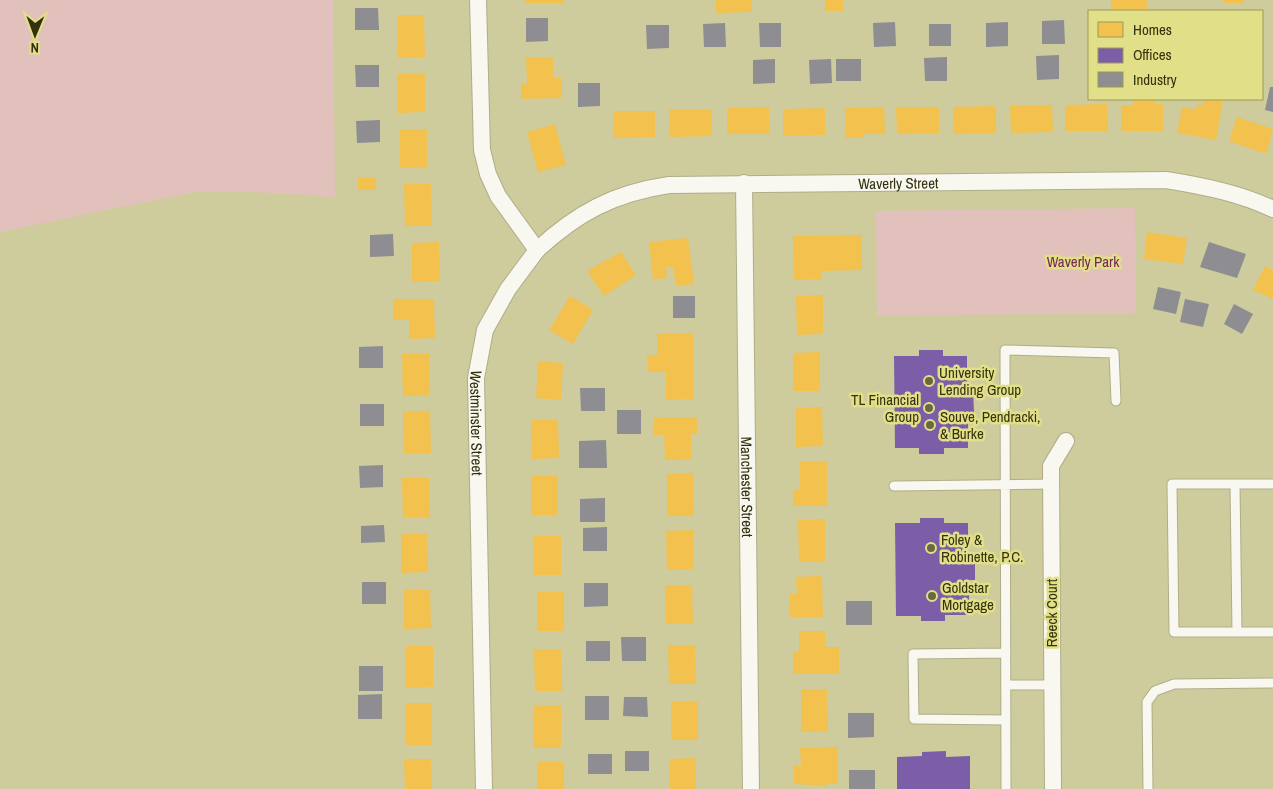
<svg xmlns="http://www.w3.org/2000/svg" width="1273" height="789" viewBox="0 0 1273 789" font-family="'Archivo Narrow',sans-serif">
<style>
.green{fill:#e2c1bc}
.homes{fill:#f2c14e}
.offices{fill:#7b5ea7}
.industry{fill:#8d8d92}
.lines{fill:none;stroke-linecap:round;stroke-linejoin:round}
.service-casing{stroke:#afad88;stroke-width:11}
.minor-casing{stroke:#afad88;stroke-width:18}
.service{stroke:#f8f7f0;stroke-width:9}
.minor{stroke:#f8f7f0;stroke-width:16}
.poi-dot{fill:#6a6840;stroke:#e2df89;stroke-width:2}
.labels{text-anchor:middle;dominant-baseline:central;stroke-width:5;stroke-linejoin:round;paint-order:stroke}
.street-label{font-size:15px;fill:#34320e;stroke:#e2df89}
.park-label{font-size:15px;fill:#742756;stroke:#e2df89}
.poi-label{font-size:15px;fill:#34320e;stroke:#e2df89;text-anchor:start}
</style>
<rect width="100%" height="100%" fill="#cecc9d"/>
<path class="green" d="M0 0H333L335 197 254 192 199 191 0 232Z
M1135 208 1136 313 877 316 876 211Z"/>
<path class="homes" d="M525 0H564V3H525Z
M716 0H752V12L716 13Z
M825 0H843V11H825Z
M1111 0H1147V9H1111Z
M1224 0H1244V3H1224Z
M397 15H424L425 57 398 58Z
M526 57H553V78H562V98L521 99V84H527Z
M397 74H425V112L398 113Z
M1133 99H1155V104H1163V131H1121V105H1133Z
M1204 99 1223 100 1216 140 1177 133 1182 107 1196 110 1197 104 1203 105Z
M1107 104 1108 131H1065V105Z
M1052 105 1053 132 1011 133 1010 106Z
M996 106V133L954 134 953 107Z
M769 107 770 134H727V108Z
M884 107 885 134H864V138H845V108Z
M896 107H939V133L897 134Z
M825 108V135L783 136V109Z
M712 109V136L670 137 669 110Z
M613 111H655V137L613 138Z
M1237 117 1273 129 1266 154 1229 141Z
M555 124 566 165 538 172 527 132Z
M400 129H427V168H400Z
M358 178H376V190H358Z
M404 184H431L432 226H405Z
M1147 232 1187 238 1183 264 1144 259Z
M862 235V270L821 271V279L794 280 793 236Z
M688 238 694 284 676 286 673 267H666L667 278 653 279 649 242Z
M439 242 440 281 412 282V243Z
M621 252 636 275 604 296 587 271Z
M1265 266 1273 270V299L1253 290Z
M823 295V334L797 335 796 296Z
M570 296 593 310 573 344 549 330Z
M393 299H434L435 338 409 339V320H393Z
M657 333H693V399L666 400V372H648L647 355H657Z
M820 352V391H793V353Z
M402 354H429L430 395 403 396Z
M538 361 563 363 561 400 536 398Z
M822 407 823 446 796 447V408Z
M403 411H430L431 453H404Z
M697 417V434H691V459L665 460 664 435H654V418Z
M531 420H558L559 458 532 459Z
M800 461H827V506H793V490H800Z
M693 473 694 516H667V474Z
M531 476H558V515H531Z
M402 478H429L430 517H403Z
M825 519V562H799L798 520Z
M693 530V569L667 570 666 531Z
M401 534H427L428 572 401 573Z
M533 536H561V575H534Z
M822 576 823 617H790V594H797L796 577Z
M665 585H692L693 624H666Z
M404 590H430L431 628 404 629Z
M537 592H564V631H537Z
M799 631H825V647H839V674H793V652H799Z
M668 645H695L696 684H669Z
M406 646H433V687L406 688Z
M534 649H561L562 691H535Z
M801 689H827L828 731 801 732Z
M671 701H698V740H671Z
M405 703H432V745H405Z
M561 705V748H534V706Z
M838 747V784H827L826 786 794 784V765L801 766 800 748Z
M696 758V789H670L669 759Z
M404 759H431L432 789H405Z
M537 762H564V789H537Z"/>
<path class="offices" d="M919 350H943V356H967V390H973L974 412H968V448H944V454H919V448H895L894 356H919Z
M920 518H944V523H968V558H975V580H969V615H945V621H921V616H896L895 523H920Z
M946 751V757L970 756V789H897V757L922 756V752Z"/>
<path class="industry" d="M355 8H378L379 30H355Z
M526 18H548V41L526 42Z
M1064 20 1065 44H1042V21Z
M895 22 896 46 874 47 873 23Z
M1008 22V46L986 47V23Z
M725 23 726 47H704L703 24Z
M759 23H781V47H760Z
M929 24H951V46H929Z
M646 25H669V48L647 49Z
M1059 55V79L1037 80 1036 56Z
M947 57V81H925L924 58Z
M775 59V83L753 84V60Z
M831 59 832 83 810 84 809 60Z
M836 59H861V81H836Z
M355 65H379V87H356Z
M578 83H600V106L578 107Z
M1270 87H1273V112L1265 110Z
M380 120V142L357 143 356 121Z
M393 234 394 256 370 257V235Z
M1209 242 1246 254 1237 278 1200 267Z
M1158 287 1181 292 1176 314 1153 309Z
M673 296H695V318H673Z
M1185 299 1209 304 1203 327 1180 322Z
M1234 304 1253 314 1242 334 1224 324Z
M383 346V368H359V347Z
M580 388H605V411H581Z
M360 404H384V426H360Z
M617 410H641V434H617Z
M606 440 607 468H579V441Z
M383 465V487L360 488 359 466Z
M605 498V522H580V499Z
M384 525 385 542 361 543V526Z
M607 527V551H583V528Z
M362 582H386V604H362Z
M584 583H608V606L584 607Z
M846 601H872V625H846Z
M621 637H646V661H622Z
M586 641H610V661H586Z
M359 666H383V691H359Z
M382 694V719H358V695Z
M585 696H609V720H585Z
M624 697H647L648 717 623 716Z
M848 713H874V737L848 738Z
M625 751H649V771H625Z
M588 754H612V774H588Z
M849 770H875V789H849Z"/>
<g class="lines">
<defs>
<path id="service" d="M1235 484 1237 632
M1273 484H1172L1174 632H1273
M894 486 1051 484
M1006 653 913 654 914 719 1006 720
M1006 685H1052
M1006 789 1005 350 1114 353 1116 401
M1148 789 1147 702 1155 691 1174 684 1273 683"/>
<g id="minor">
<path id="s1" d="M478 0 482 150 488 174 498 196 537 250 508 289 485 330 476 378 484 789"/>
<path id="s2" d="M744 183 751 789"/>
<path id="s3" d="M537 250C577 213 614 193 669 185L1166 180C1203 186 1239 193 1273 209"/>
<path d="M1053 789 1051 466 1066 441"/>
</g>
</defs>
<use href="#service" class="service-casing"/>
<use href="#minor" class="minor-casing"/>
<use href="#service" class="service"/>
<use href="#minor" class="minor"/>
</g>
<g class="poi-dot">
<circle cx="929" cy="381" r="5"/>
<circle cx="929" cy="408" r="5"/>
<circle cx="930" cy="425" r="5"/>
<circle cx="931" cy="548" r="5"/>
<circle cx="932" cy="596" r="5"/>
</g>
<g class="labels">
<g class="street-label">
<text stroke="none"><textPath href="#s3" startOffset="379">Waverly Street</textPath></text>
<text stroke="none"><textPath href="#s1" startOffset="455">Westminster Street</textPath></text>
<text stroke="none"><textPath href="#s2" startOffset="304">Manchester Street</textPath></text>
<text transform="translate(1051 613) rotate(-90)">Reeck Court</text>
</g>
<g class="park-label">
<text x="1083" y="261">Waverly Park</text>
</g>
<g class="poi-label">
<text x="939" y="372">University<tspan x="939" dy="17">Lending Group</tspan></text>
<text x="919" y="399" text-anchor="end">TL Financial<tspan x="919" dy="17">Group</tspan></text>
<text x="940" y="416">Souve, Pendracki,<tspan x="940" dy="17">&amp; Burke</tspan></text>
<text x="941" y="539">Foley &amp;<tspan x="941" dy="17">Robinette, P.C.</tspan></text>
<text x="942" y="587">Goldstar<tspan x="942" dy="17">Mortgage</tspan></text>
</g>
</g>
<rect x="1088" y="10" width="175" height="90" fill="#e2df89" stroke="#9c9a58"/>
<rect x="1098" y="22" width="25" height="15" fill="#f2c14e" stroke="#9c9a58"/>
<text x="1133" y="35" font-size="15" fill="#34320e">Homes</text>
<rect x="1098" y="48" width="25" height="15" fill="#7b5ea7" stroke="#9c9a58"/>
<text x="1133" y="60" font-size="15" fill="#34320e">Offices</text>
<rect x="1098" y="72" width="25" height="15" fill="#8d8d92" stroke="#9c9a58"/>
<text x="1133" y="85" font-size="15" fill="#34320e">Industry</text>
<g transform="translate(35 35) rotate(181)" stroke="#e2df89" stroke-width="4" paint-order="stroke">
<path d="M0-4L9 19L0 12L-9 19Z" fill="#34320e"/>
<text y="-8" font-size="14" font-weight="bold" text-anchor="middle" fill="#34320e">N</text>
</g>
</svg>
